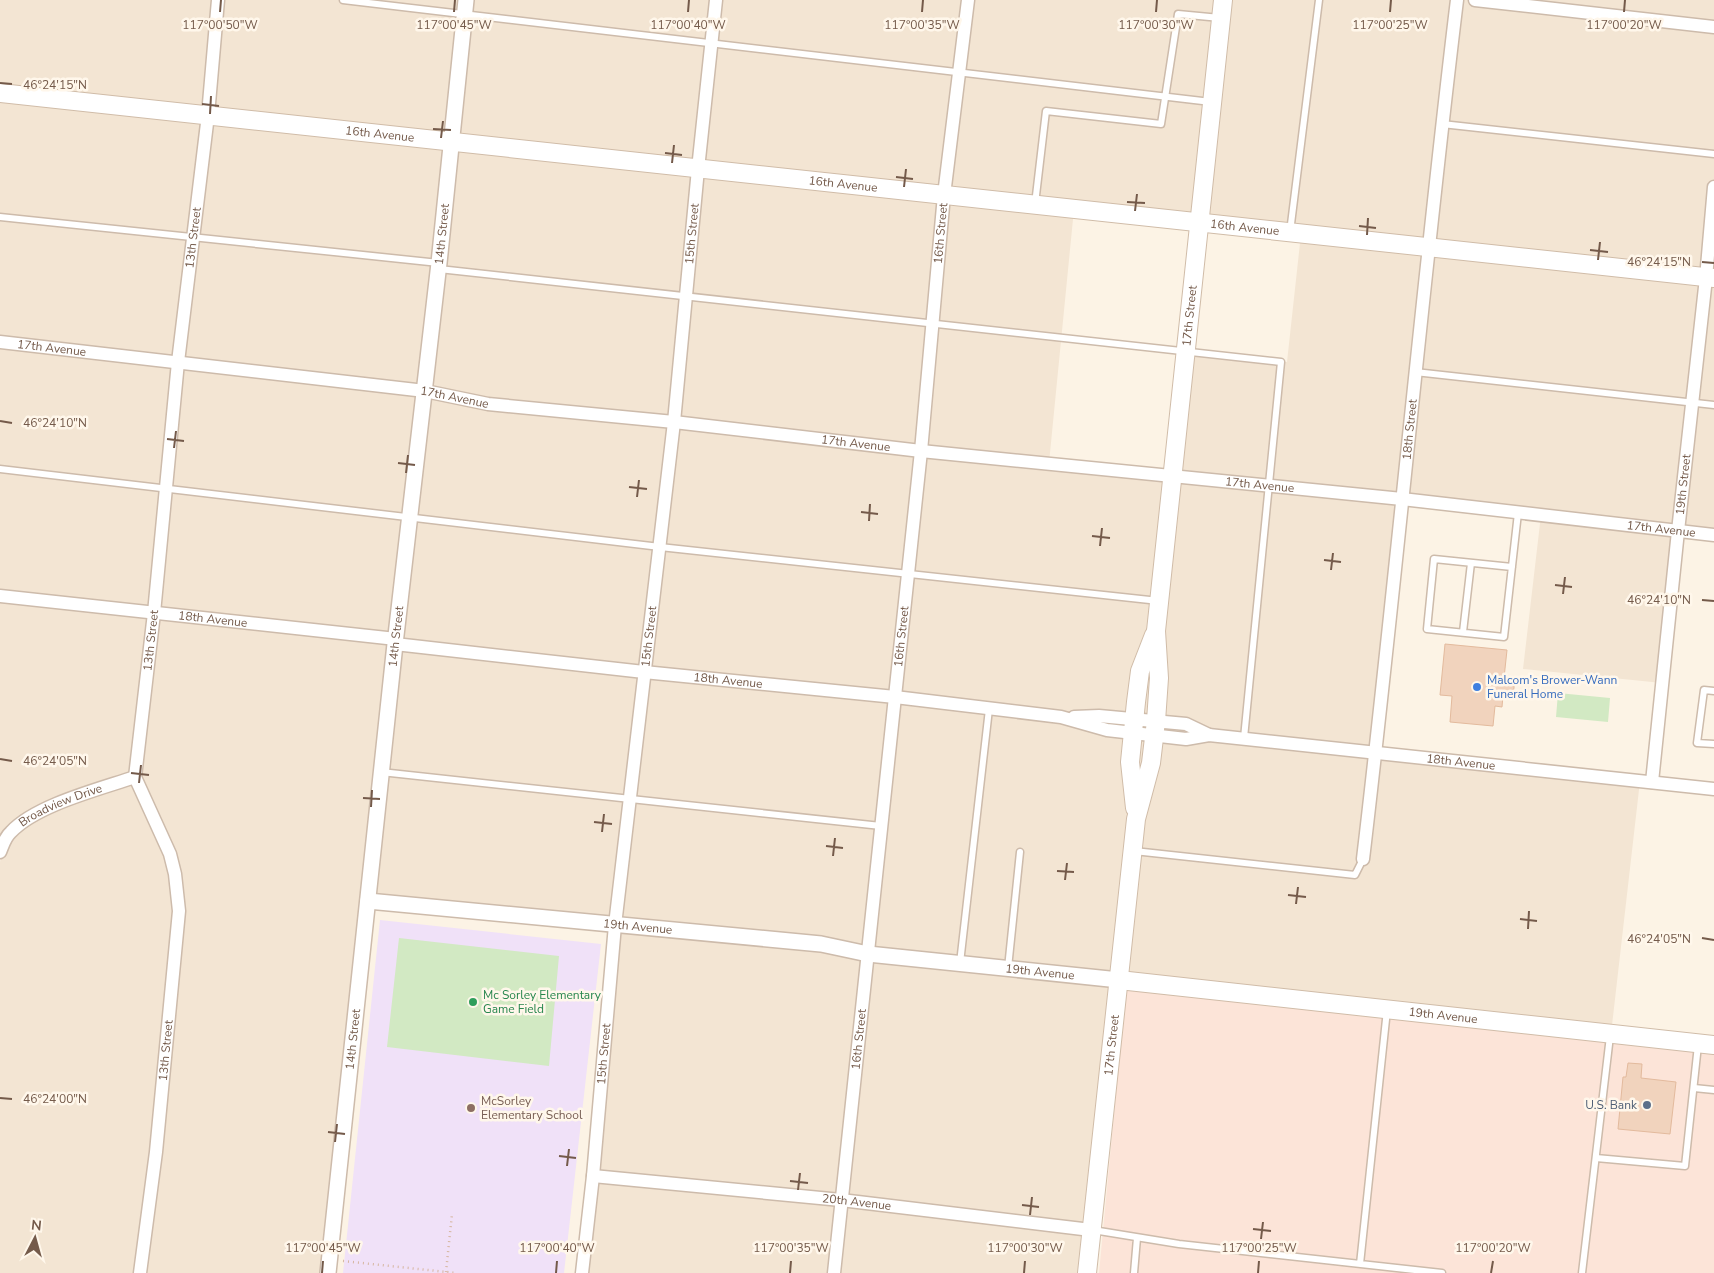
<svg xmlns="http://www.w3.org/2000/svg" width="1714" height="1273" viewBox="0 0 1714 1273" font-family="'Nunito Sans',sans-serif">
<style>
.residential{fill:#f3e5d3;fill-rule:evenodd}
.commercial{fill:#fce4d8}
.education{fill:#f0e1f8}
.green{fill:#d2e9c3}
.building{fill:#f1d3bd;stroke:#e3ba9d}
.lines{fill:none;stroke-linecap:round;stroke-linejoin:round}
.service-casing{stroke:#cdbbab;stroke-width:9}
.minor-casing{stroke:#cdbbab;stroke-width:15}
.tertiary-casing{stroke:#cdbbab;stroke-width:18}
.secondary-casing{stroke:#d0bca8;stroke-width:20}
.path{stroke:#d6b6a0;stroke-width:2.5;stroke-dasharray:1 4;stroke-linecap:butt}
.service{stroke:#fff;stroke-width:6}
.minor{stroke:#fff;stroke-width:12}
.tertiary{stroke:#fff;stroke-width:15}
.secondary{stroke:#fff;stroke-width:18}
.ticks{fill:none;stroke:#745a4a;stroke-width:2}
.shop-dot{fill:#3f7fe0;stroke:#fff7eb;stroke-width:2}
.leisure-dot{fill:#2e9e5b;stroke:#fff7eb;stroke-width:2}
.service-dot{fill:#5c6f8a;stroke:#fff7eb;stroke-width:2}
.education-dot{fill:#8d6e63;stroke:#fff7eb;stroke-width:2}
.labels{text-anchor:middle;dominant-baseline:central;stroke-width:5;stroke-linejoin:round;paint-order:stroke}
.street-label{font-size:12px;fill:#745a4a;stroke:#fff7eb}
.shop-label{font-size:12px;fill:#366cbe;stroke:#fff7eb;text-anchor:start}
.leisure-label{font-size:12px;fill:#27864d;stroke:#fff7eb;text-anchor:start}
.education-label{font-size:12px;fill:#785e54;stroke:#fff7eb;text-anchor:start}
.service-label{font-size:12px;fill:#4e5e75;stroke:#fff7eb;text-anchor:end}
.ticks-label{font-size:12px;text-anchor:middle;fill:#745a4a;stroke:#fff7eb;stroke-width:5;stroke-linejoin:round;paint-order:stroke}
</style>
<rect width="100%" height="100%" fill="#fcf3e5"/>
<path class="residential" d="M0 0H1714V535L1678 531 1662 683 1523 669 1541 515 1402 499 1376 753 1640 781 1611 1034 1120 980 1087 1273H582L615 925 368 901 329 1273H0V862L4 841 0 837ZM1074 209 1301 234 1287 362 1186 354 1172 476 1049 463Z"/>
<path class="commercial" d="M1126 987 1714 1053V1273H1099Z"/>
<path class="education" d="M380 920 601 944 564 1273H343Z"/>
<path class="green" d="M1558 693 1610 698 1608 722 1556 717Z
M399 938 559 956 549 1066 387 1047Z"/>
<path class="building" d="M1445 644 1507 650 1504 678 1515 679 1513 696 1503 695 1502 707 1495 706 1493 726 1450 722 1452 696 1440 695Z
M1628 1063 1642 1064 1641 1078 1676 1082 1670 1134 1618 1129 1623 1077H1626Z"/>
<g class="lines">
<defs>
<path id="service" d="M343 0 1211 102
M1442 124 1714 154
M1035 204 1046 111 1161 124 1178 14 1220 18
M0 217 439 263
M1290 232 1319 0
M439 269 1281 362 1244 738
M1415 372 1714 405
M0 469 660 547 1159 601
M1512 567 1434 559 1427 629 1504 637 1518 513
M1463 632 1471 563
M1714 691 1704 690 1697 743 1714 744
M381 772 881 826
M1134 851 1355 875 1363 859
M960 963 989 709
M1008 968 1020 852
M1694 1088 1714 1090
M1596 1158 1685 1166 1698 1045
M1093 1230 1179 1244 1442 1273
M1360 1264 1387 1010
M1134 1273 1137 1238
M1582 1273 1610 1036"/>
<g id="minor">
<path d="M1475 0 1714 27"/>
<path id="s1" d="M0 342 425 391 488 404 674 422 921 451 1402 499 1714 535"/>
<path id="s2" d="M0 596 396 639"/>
<path id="s3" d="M395 644 644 672 895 697 1061 717 1107 730 1186 739 1209 735 1714 789"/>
<path d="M1074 717 1099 716 1186 724 1209 735"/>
<path id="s4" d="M1652 782 1678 531 1706 278 1714 187"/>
<path id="s5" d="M0 852C3 845 5 837 11 832 36 805 100 789 135 777"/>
<path id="s6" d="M1363 859C1397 573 1422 286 1457 0"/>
<path id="s7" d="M593 1176 841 1200 1091 1230"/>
<path id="s8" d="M140 1273 156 1152 179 911 175 874 170 854 135 777 154 613 178 362 208 115 218 0"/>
<path id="s9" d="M582 1273 593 1176 615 925 674 422 698 169 716 0"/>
<path id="s10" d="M834 1273 921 451 944 195 968 0"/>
</g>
<g id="tertiary">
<path id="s11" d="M368 901 821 944 868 954 1119 980"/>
<path id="s12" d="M328 1273 395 644 439 263 466 0"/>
</g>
<g id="secondary">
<path id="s13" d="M0 93 1714 278"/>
<path d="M1135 808 1130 762 1136 702 1140 671 1154 635"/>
<path id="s14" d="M1119 980 1714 1045"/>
<path id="s15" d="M1087 1273 1136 819 1151 763 1156 721 1159 678 1156 631 1223 0"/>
</g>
</defs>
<use href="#service" class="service-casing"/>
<use href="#minor" class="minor-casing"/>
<use href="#tertiary" class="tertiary-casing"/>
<use href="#secondary" class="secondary-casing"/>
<path class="path" d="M343 1261 456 1273
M446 1272 452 1214"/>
<use href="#service" class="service"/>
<use href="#minor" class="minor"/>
<use href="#tertiary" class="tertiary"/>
<use href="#secondary" class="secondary"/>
</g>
<path class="ticks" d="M220 12 221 0M454 12 455 0M688 12 689 0M922 12 923 0M1156 12 1157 0M1390 12 1391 0M1624 12 1625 0M0 83 12 84M202 104 219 106M210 114 211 96M433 129 451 130M441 138 443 121M665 153 682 155M672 163 674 145M896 177 913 179M904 187 906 169M1127 202 1145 203M1135 211 1137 194M1359 226 1376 228M1367 235 1368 218M1590 250 1608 252M1598 260 1600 242M1702 262 1714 263M0 421 12 423M167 439 184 441M174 448 176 431M398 463 415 465M406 473 408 455M629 487 647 489M637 497 639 480M861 512 878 514M869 521 870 504M1092 536 1110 538M1100 546 1102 528M1324 560 1341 562M1331 570 1333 553M1555 585 1572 587M1563 594 1565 577M1702 600 1714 601M0 759 12 761M131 773 149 775M139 783 141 765M363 798 380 799M371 807 372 790M594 822 612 824M602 832 604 814M826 846 843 848M833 856 835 838M1057 871 1074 872M1065 880 1067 863M1288 895 1306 897M1296 904 1298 887M1520 919 1537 921M1528 929 1529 911M1702 938 1714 940M0 1098 12 1099M328 1132 345 1134M335 1142 337 1124M559 1156 576 1158M567 1166 569 1149M790 1181 808 1183M798 1190 800 1173M1022 1205 1039 1207M1030 1215 1032 1197M1253 1229 1271 1231M1261 1239 1263 1222M322 1273 323 1261M556 1273 557 1261M790 1273 791 1261M1024 1273 1025 1261M1258 1273 1259 1261M1491 1273 1493 1261"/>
<circle class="shop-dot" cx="1477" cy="687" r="5"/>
<circle class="leisure-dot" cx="473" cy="1002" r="5"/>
<circle class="service-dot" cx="1647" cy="1105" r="5"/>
<circle class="education-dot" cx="471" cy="1108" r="5"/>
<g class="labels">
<g class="street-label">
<text stroke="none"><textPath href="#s13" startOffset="382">16th Avenue</textPath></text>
<text stroke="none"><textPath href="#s13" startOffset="848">16th Avenue</textPath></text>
<text stroke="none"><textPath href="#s13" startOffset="1252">16th Avenue</textPath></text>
<text stroke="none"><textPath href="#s10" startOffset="1045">16th Street</textPath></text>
<text stroke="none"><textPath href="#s12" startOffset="1045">14th Street</textPath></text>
<text stroke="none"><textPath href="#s9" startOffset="1045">15th Street</textPath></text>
<text stroke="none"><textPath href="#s8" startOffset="1049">13th Street</textPath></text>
<text stroke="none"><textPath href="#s15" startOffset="964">17th Street</textPath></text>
<text stroke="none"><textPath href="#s1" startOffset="52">17th Avenue</textPath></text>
<text stroke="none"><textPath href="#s1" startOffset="458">17th Avenue</textPath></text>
<text stroke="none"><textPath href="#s6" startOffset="432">18th Street</textPath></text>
<text stroke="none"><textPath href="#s1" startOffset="862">17th Avenue</textPath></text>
<text stroke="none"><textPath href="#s1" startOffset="1268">17th Avenue</textPath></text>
<text stroke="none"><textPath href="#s4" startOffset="299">19th Street</textPath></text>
<text stroke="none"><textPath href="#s1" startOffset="1672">17th Avenue</textPath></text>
<text stroke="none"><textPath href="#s2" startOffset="214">18th Avenue</textPath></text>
<text stroke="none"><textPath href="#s12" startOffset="640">14th Street</textPath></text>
<text stroke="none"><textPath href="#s9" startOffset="640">15th Street</textPath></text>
<text stroke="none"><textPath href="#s10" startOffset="640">16th Street</textPath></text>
<text stroke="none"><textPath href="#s8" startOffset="644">13th Street</textPath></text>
<text stroke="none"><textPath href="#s3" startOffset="335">18th Avenue</textPath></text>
<text stroke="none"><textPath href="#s3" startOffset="1074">18th Avenue</textPath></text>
<text stroke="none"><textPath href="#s5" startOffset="80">Broadview Drive</textPath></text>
<text stroke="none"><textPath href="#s11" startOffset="271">19th Avenue</textPath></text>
<text stroke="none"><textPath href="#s11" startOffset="676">19th Avenue</textPath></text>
<text stroke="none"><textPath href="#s14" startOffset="326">19th Avenue</textPath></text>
<text stroke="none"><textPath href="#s12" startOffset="235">14th Street</textPath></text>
<text stroke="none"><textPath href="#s10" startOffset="235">16th Street</textPath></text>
<text stroke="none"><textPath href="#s15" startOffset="229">17th Street</textPath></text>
<text stroke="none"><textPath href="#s8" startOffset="224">13th Street</textPath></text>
<text stroke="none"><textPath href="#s9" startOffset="220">15th Street</textPath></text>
<text stroke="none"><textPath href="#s7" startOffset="265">20th Avenue</textPath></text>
</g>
<g class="shop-label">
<text x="1487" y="680">Malcom's Brower-Wann<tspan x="1487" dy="14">Funeral Home</tspan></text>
</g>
<g class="leisure-label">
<text x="483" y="995">Mc Sorley Elementary<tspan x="483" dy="14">Game Field</tspan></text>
</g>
<g class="education-label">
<text x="481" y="1101">McSorley<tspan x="481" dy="14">Elementary School</tspan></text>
</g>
<g class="service-label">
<text x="1637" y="1105">U.S. Bank</text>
</g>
</g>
<g class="ticks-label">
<text x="220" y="29">117°00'50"W</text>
<text x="454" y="29">117°00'45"W</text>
<text x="688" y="29">117°00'40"W</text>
<text x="922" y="29">117°00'35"W</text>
<text x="1156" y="29">117°00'30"W</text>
<text x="1390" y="29">117°00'25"W</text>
<text x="1624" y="29">117°00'20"W</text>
<text x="55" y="89">46°24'15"N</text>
<text x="1659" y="266">46°24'15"N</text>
<text x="55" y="427">46°24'10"N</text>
<text x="1659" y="604">46°24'10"N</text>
<text x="55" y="765">46°24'05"N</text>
<text x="1659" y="943">46°24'05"N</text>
<text x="55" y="1103">46°24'00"N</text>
<text x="323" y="1252">117°00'45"W</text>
<text x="557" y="1252">117°00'40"W</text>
<text x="791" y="1252">117°00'35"W</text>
<text x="1025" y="1252">117°00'30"W</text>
<text x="1259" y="1252">117°00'25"W</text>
<text x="1493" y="1252">117°00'20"W</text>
</g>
<g transform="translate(35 1238) rotate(6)" stroke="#fff7eb" stroke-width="4" paint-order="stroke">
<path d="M0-4L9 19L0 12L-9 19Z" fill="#745a4a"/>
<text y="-8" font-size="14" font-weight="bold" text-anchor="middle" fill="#745a4a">N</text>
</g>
</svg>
